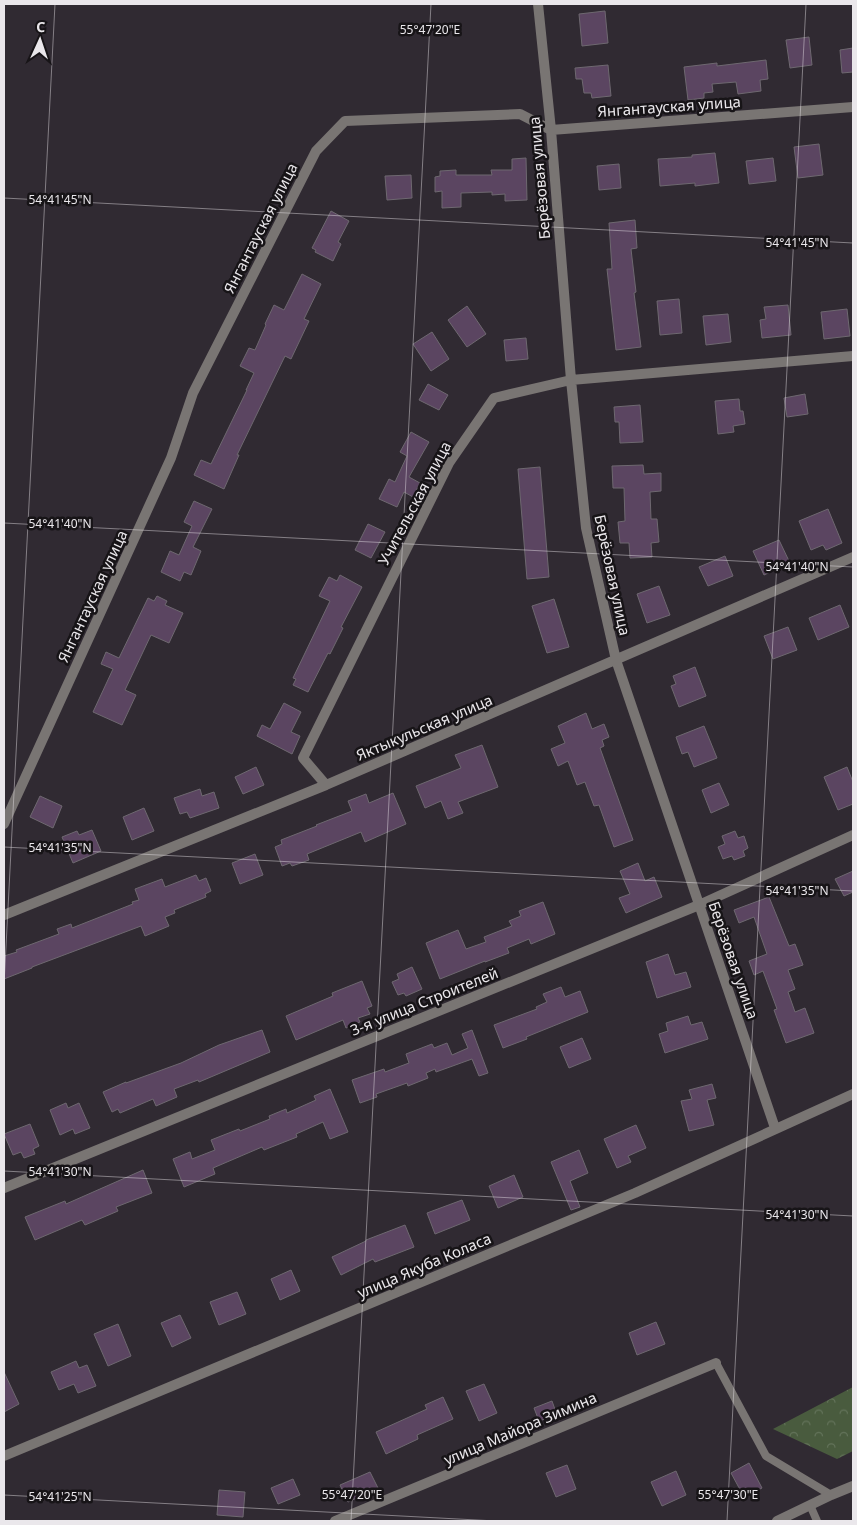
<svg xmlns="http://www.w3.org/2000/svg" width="857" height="1525" viewBox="0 0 857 1525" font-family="'Noto Sans',sans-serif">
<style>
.forest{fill:url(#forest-crowns)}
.building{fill:#5b4561;stroke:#6e6870}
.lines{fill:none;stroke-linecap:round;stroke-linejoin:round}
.lane{stroke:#797573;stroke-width:8}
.street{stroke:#797573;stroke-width:10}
.ticks{fill:none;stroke:#eae7eb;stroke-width:1;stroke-opacity:0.45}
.labels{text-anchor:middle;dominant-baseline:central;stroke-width:5;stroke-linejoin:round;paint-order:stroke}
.street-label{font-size:15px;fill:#eae7eb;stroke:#171417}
.ticks-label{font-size:12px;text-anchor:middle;fill:#eae7eb;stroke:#171417;stroke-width:5;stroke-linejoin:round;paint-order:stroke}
</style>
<defs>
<pattern id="forest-crowns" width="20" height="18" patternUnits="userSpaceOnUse" patternTransform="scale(1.25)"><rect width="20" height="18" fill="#495b3e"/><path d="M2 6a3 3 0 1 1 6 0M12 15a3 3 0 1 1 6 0" fill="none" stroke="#63735a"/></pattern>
</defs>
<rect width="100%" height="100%" fill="#302a32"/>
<path class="forest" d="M853 1387V1451L837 1459 773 1429Z"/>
<path class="building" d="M605 11 608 43 582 46 579 14Z
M809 37 812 65 790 68 786 40Z
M853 48V72L842 73 840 50Z
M766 60 768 79 760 80 761 91 738 94 736 82 712 84 713 92 704 93V98L688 100 684 67 717 63V66Z
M608 65 611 96 592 98 591 93H584L582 79H576L575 68Z
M819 144 823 175 798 178 794 147Z
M715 153 719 183 695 186V183L660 186 658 159 692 157V155Z
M526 158 527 200 505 201V194L492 195V192L461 193V207L442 208V191L435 192V177L440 176V171L456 170V175H492L491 170H512V159Z
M773 158 776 181 749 184 746 161Z
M619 164 621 188 599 190 597 166Z
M411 175 412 198 387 200 385 176Z
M331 211 349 221 338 242 341 244 333 261 315 252 316 250 312 248Z
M635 220 637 248 631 249 636 292 634 293 641 347 616 350 607 269H612L609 223Z
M302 274 321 284 304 319 309 321 291 359 285 356 237 455H239L224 489 194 475 201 460 211 464 247 390H246L254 373 240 366 249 348 255 350 266 325 265 324 274 305 284 310Z
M679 299 682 333 660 335 657 301Z
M788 305 791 335 762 338 760 320 766 319 764 307Z
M467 306 486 334 467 347 448 320Z
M847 309 850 336 824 339 821 312Z
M728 314 731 342 706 345 703 316Z
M432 332 449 359 431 371 413 344Z
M526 338 528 359 506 361 504 340Z
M428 384 448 395 439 410 419 400Z
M805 394 808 414 787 417 784 398Z
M739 399 740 411H743L745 424 733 426 734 432 718 434 715 401Z
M640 405 643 442 620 443 619 422H615L614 407Z
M411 432 429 442 409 477 420 483 413 497 404 492 397 507 379 499 389 479 395 482 407 456 400 452Z
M643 465 644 474 661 473V491L650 492 651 519H657L659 542 651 543 652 557 630 558 629 543H620L618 522 625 521 624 488H613L612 466Z
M540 467 549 577 527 579 518 469Z
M194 501 212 509 193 547 201 551 191 575 184 572 180 581 161 572 170 551 179 555 192 526 184 522Z
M828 509 842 543 826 550 823 545 811 550 799 521Z
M368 524 385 532 371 558 355 550Z
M779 540 790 563 764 575 753 551Z
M725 556 733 576 708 586 699 567Z
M340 575 362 587 341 627 343 628 330 654 328 653 308 692 293 685 296 679 293 678 330 601 319 596 329 577 337 581Z
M659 586 670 615 647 623 637 594Z
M157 596 167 601 165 605 183 613 169 643 151 635 125 690 136 695 122 725 93 712 113 669 101 664 106 652 119 658 148 598 154 601Z
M554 599 569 647 547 653 532 606Z
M840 605 849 627 818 640 809 618Z
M788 627 797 650 773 659 764 636Z
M695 667 706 696 679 707 671 686 676 684 673 676Z
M284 703 301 712 291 732 300 736 292 754 257 736 262 725 270 729Z
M586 713 592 729 604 724 609 737 602 740 604 746 600 748 633 840 614 847 599 805 594 806 585 782 577 785 568 761 558 766 551 749 565 743 558 726Z
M704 726 717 758 694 767 688 752 682 754 676 737Z
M482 745 498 787 458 802 463 813 448 819 441 801 425 808 416 786 461 768 455 755Z
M256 767 264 785 243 794 235 777Z
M847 767 853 782V804L838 810 824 777Z
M719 783 729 805 711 813 702 790Z
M200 789 202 796 214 792 219 808 190 818 187 812 180 814 174 798Z
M393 793 406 824 365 842 361 832 307 854 309 860 292 866 290 863 282 866 275 847 282 844 281 840 317 826 316 825 352 811 348 801 366 794 369 803Z
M40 796 62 806 53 828 30 817Z
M144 808 154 831 132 840 123 817Z
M92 830 101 851 73 863 62 837 77 831 79 835Z
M735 831 738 838 744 836 748 848 743 851 745 856 734 860 732 856 723 859 718 847 725 844 722 836Z
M255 854 263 875 240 884 232 863Z
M638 863 645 881 654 877 662 897 626 913 619 898 630 894 620 871Z
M853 871V892L844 896 835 879Z
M196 875 199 881 206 878 211 891 205 894 206 897 174 910 175 913 165 917 169 926 145 936 141 926 32 967V968L4 979V956L17 952 16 950 59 934 57 929 71 924 72 928 133 904 132 902 139 900 135 889 162 879 165 887Z
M769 897 789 946 795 944 803 965 788 970 795 989 788 992 795 1012 805 1008 814 1033 786 1043 774 1010 777 1009 763 971 754 975 749 961 767 954 754 917 739 923 734 910Z
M543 902 555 934 531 944 529 939 507 948 509 953 485 962V961L440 979 426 943 458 930 466 949 486 942 484 937 512 926 509 921 521 916 519 911Z
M668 954 675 975 686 972 691 987 657 998 646 962Z
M412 967 422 989 406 996 404 993 398 995 392 982 399 979 397 974Z
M362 981 372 1006 367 1008 370 1014 358 1018 360 1022 346 1028 343 1020 296 1040 286 1016 333 996 332 993Z
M561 987 565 997 580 991 588 1012 526 1037 527 1039 503 1048 494 1025 537 1009 536 1007 547 1002 543 994Z
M688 1016 691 1025 702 1022 708 1039 665 1053 659 1034 668 1031 666 1023Z
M262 1030 270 1052 199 1082 198 1080 174 1089 177 1097 156 1106 153 1099 120 1113 118 1109 112 1112 103 1092 126 1082V1083L181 1063 219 1045Z
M472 1030 488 1073 479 1076 472 1059 436 1072 435 1069 426 1073 428 1078 408 1086 407 1083 376 1094 377 1097 360 1103 352 1080 384 1069 385 1072 409 1063 406 1054 432 1044 434 1048 447 1043 452 1055 468 1048 462 1034Z
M582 1038 591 1059 569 1068 560 1047Z
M712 1084 716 1098 707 1100 714 1125 689 1131 681 1101 692 1099 689 1090Z
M330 1089 348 1132 330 1139 323 1122 296 1134 297 1137 264 1150 262 1147 213 1168 215 1174 184 1187 173 1159 190 1152 192 1159 215 1150 211 1140 239 1129 240 1131 270 1119 269 1116 286 1109 287 1113 316 1100 314 1096Z
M66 1103 68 1108 79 1103 90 1128 75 1134 73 1129 60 1135 50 1110Z
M30 1124 39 1146 33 1149 35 1154 24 1158 21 1152 13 1155 4 1134Z
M636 1125 646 1148 628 1156 631 1162 617 1168 604 1139Z
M579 1150 588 1173 570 1181 580 1207 571 1210 551 1162Z
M143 1170 152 1193 116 1207 118 1211 85 1225 82 1220 35 1240 25 1217 65 1201 66 1204Z
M514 1175 523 1197 498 1208 489 1186Z
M462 1200 470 1220 435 1234 427 1213Z
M405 1225 414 1247 375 1262 373 1259 341 1275 332 1257 366 1241V1240Z
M291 1270 300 1291 280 1300 271 1279Z
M237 1292 246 1314 219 1325 210 1302Z
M180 1315 191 1338 172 1347 161 1323Z
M656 1322 665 1344 637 1355 629 1333Z
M118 1324 131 1356 108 1366 94 1334Z
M76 1361 79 1368 87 1365 96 1386 78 1393 74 1384 59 1390 51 1372Z
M4 1372 19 1404 4 1412Z
M484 1384 497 1413 479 1421 466 1391Z
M443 1397 453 1419 417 1435 418 1439 386 1454 376 1432 427 1409 425 1405Z
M552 1401 557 1415 539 1421 534 1408Z
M749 1463 762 1488 744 1497 731 1473Z
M567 1465 576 1489 556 1497 546 1473Z
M676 1471 686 1495 662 1506 651 1482Z
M370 1472 378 1488 348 1502 340 1485Z
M293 1479 300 1495 278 1504 271 1488Z
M219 1490 245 1492 243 1517 217 1515Z"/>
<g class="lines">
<path class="lane" d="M716 1363 766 1456 831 1495
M810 1505 817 1521"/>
<path class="street" d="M538 4 551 130 571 380 586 528 616 660 775 1128
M326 785 303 758 449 463 494 398 571 380 853 356
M4 824 171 458 193 393 316 151 345 121 520 114 551 130 853 107
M4 915 326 785 853 557
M4 1188 699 905 853 835
M4 1456 635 1193 853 1094
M335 1521 716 1363
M777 1521 831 1495 853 1486"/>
</g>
<path class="ticks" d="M4 198 853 243M4 523 853 567M4 847 853 891M4 985 55 4M4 1171 853 1216M4 1495 496 1521M351 1521 431 4M727 1521 806 4"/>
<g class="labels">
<g class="street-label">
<text transform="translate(669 106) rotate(-4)">Янгантауская улица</text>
<text transform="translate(539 178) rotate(-95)">Берёзовая улица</text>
<text transform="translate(260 228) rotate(-63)">Янгантауская улица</text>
<text transform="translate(414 503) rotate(-62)">Учительская улица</text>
<text transform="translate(613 575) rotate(78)">Берёзовая улица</text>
<text transform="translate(92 596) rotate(-65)">Янгантауская улица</text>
<text transform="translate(424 727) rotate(-23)">Яктыкульская улица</text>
<text transform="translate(734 960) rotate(71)">Берёзовая улица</text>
<text transform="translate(424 1001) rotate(-22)">3-я улица Строителей</text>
<text transform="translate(424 1265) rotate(-23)">улица Якуба Коласа</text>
<text transform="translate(520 1428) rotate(-23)">улица Майора Зимина</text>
</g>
</g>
<g class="ticks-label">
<text x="430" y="34">55°47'20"E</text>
<text x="60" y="204">54°41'45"N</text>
<text x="797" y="247">54°41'45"N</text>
<text x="60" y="528">54°41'40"N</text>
<text x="797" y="571">54°41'40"N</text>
<text x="60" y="852">54°41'35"N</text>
<text x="797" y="895">54°41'35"N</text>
<text x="60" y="1176">54°41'30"N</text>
<text x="797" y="1219">54°41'30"N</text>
<text x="352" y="1499">55°47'20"E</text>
<text x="728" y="1499">55°47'30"E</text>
<text x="60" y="1501">54°41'25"N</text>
</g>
<rect width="857" height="1525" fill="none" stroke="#eae7eb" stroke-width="10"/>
<g transform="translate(40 40) rotate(3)" stroke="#171417" stroke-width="4" paint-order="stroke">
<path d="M0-4L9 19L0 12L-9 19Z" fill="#eae7eb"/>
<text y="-8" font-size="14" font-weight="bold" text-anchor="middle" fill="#eae7eb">С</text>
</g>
</svg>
